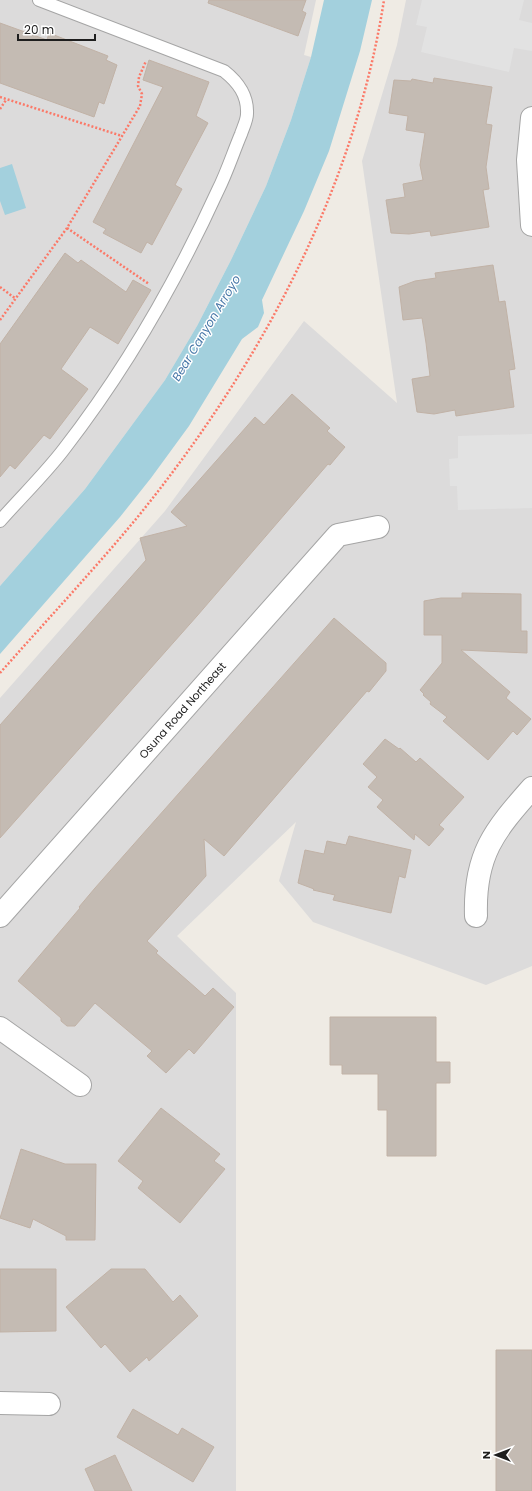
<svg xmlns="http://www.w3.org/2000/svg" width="532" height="1491" viewBox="0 0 532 1491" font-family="Poppins,sans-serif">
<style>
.residential{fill:#dcdbdb}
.parking{fill:#e2e2e2}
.water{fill:#a3d0dd}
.building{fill:#c4bbb3;stroke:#c1b2a6}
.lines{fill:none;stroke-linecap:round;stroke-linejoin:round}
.lane-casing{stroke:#a5a5a5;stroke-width:14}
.street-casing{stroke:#a5a5a5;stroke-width:24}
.path{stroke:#fb7968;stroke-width:2.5;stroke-dasharray:2 2;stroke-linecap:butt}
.lane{stroke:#fff;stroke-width:12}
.street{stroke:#fff;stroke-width:22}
.labels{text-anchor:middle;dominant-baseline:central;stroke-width:3;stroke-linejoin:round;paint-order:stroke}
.street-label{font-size:11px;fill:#1e1e1e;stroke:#fff}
.water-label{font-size:12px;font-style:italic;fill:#4676a7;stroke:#fff}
</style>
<rect width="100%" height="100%" fill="#efebe4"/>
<path class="residential" d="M0 0H316L304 55 311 57 291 120 266 186 231 260 197 326 165 380 85 489 0 586Z
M406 0H532V966L486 985 313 922 279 881 296 822 177 936 236 993V1491H0V698L165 511 304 321 397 403 362 161 397 45Z"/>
<path class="parking" d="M422 0H524L519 20 532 23V51L514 48 509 72 421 52 427 27 416 25Z
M532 434V508L458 510 457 486H450L449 459 458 458V436Z"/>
<path class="water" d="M324 0H372L360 51 329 151 304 211 262 300 264 313 258 327 242 339 189 426 151 478 120 517 0 654V586L85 489 165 380 197 326 231 260 266 186 291 120 311 57Z
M12 164 26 208 5 215 0 201V168Z"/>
<path class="building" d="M209 0H306L302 11 306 13 298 36 208 3Z
M0 23 47 40 49 33 108 56 106 60 117 65 104 104 99 102 94 117 0 83Z
M149 60 209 82 196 116 208 123 175 185 182 189 152 245 147 242 141 253 103 233 106 229 93 222 163 87 143 80Z
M434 78 492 87 486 124 492 125 486 167 489 189 483 190 489 227 431 236 430 231 409 234 391 233 386 200 405 197 403 184 423 180 420 165 425 133 406 130 408 116 389 113 394 80 411 81 412 79 433 83Z
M65 253 78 263 81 260 126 292 133 280 151 290 118 344 90 327 61 369 88 389 50 439 44 435 15 469 10 465 0 477V344Z
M493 265 499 302 505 301 512 348 515 369 509 370 514 407 456 416 455 410 434 414 417 412 412 379 430 376 426 343 422 318 403 320 399 287 415 281 436 278 435 273Z
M292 394 330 428 327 431 345 447 330 465 328 464 197 616 0 838V725L146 560 140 538 187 526 171 512 255 417 264 425Z
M462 593 521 594V631H527V653L461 650 510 692 506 698 531 719 517 735 513 731 488 760 443 721 447 717 430 704 431 702 423 695 424 694 420 690 442 663V635H424V601L441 598H462Z
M334 618 386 663V671L369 692 367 691 224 856 204 839 206 876 147 941 158 951 156 953 205 996 213 988 234 1007 194 1054 189 1049 166 1073 147 1056 152 1051 95 1003 75 1026H67L61 1021V1018L18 981 80 908 79 907 95 888Z
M385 739 399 749 400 748 416 762 420 758 464 797 439 825 444 829 429 846 415 834 414 840 377 807 383 800 368 787 377 777 363 764Z
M349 836 411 850 405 878 399 876 391 913 333 900 335 895 313 890 314 889 298 883 305 850 324 854 327 841 346 845Z
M330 1017H436V1062H450V1083H436V1156H387V1110H378V1074H342V1065H330Z
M161 1108 220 1154 214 1161 225 1169 180 1223 138 1188 143 1181 118 1161Z
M21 1149 65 1164H96L95 1240H66V1236L33 1219 30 1228 0 1218Z
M0 1269H56V1331L0 1332Z
M111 1269H145L173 1302 180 1295 198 1316 149 1361 147 1357 130 1372 105 1344 101 1348 66 1307Z
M496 1350H532V1491H496Z
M133 1409 178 1435 182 1428 214 1447 193 1482 117 1437Z
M115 1455 132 1491H95L85 1469Z"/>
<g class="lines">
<defs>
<path id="lane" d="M0 521C21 497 45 474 64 449 126 369 176 282 218 190 227 172 233 153 241 134 243 128 247 120 247 114 248 95 238 82 224 71L39 0"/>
<g id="street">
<path d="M532 118 528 160 532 225"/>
<path id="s1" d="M0 916 338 535 378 527"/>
<path d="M476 916C474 855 494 831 532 788"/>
<path d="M0 1028 80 1085"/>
<path d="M0 1403 49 1404"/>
</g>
</defs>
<use href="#lane" class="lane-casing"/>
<use href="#street" class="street-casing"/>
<path class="path" d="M0 97 122 136
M0 109 6 100
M67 228 149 284
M0 287 16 299
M0 320 67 228 140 106 142 94 138 86 139 77 146 61
M0 673C45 622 92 572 136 519 258 369 354 192 384 0"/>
<use href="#lane" class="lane"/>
<use href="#street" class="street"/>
</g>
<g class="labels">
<g class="street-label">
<text stroke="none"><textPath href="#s1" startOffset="275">Osuna Road Northeast</textPath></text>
</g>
<g class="water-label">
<text transform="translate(206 328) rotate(-59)">Bear Canyon Arroyo</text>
</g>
</g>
<g transform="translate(496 1455) rotate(270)" stroke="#ffffff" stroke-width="3" paint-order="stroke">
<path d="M0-3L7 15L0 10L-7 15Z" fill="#1e1e1e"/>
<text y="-6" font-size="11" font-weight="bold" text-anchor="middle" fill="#1e1e1e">N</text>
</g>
<path d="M18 34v6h77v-6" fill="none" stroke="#1e1e1e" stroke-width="2"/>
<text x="24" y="34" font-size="12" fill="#1e1e1e" stroke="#ffffff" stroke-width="3" paint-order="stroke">20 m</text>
</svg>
